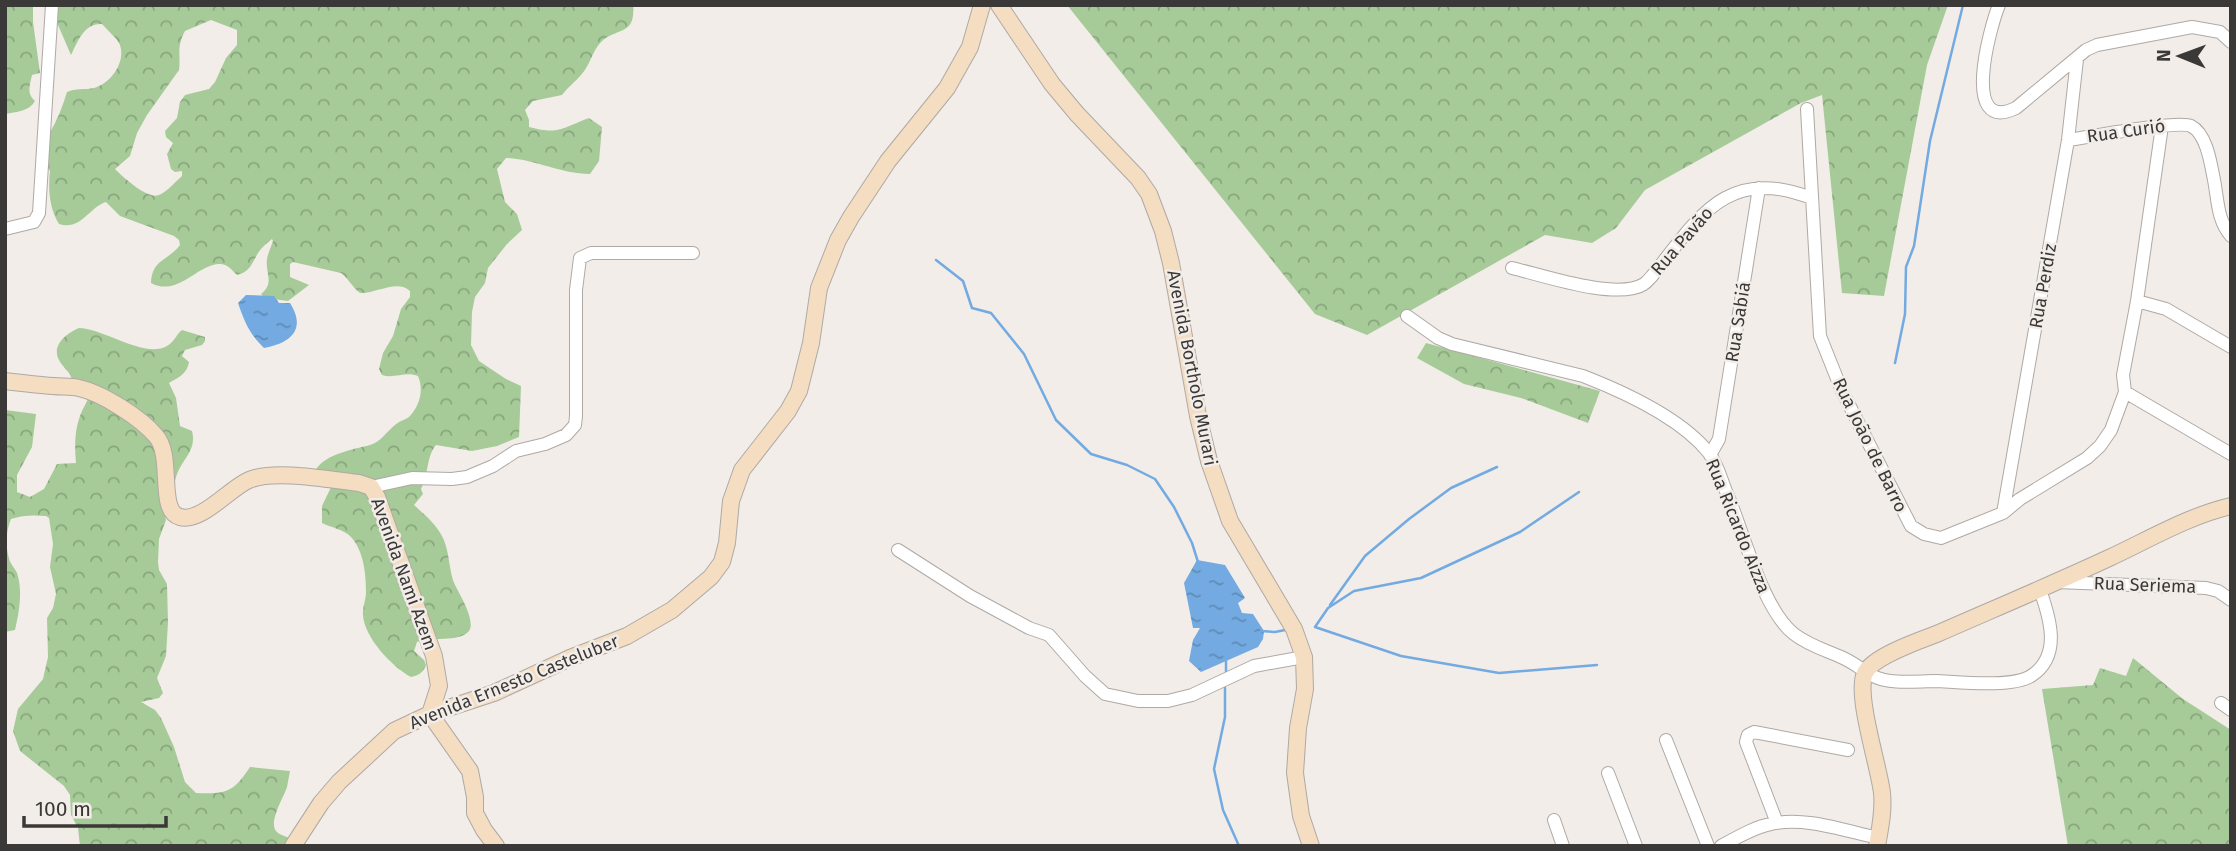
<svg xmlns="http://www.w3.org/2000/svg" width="2236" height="851" viewBox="0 0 2236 851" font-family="'Fira Sans',sans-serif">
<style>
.forest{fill:url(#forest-crowns);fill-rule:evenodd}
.water{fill:url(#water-ripples)}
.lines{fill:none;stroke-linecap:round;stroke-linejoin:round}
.stream{stroke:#72aae1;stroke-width:2.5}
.street-casing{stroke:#aea9a5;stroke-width:14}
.secondary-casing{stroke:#aea9a5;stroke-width:18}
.street{stroke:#fff;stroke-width:12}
.secondary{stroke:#f4ddc1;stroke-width:16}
.labels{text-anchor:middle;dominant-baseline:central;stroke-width:5;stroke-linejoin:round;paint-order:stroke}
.street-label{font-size:18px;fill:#3b3937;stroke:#f2ede8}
</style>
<defs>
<pattern id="forest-crowns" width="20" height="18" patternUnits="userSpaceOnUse" patternTransform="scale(1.75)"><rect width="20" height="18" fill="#a6cb98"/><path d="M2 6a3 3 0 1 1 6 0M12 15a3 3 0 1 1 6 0" fill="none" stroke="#88a67d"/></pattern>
<pattern id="water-ripples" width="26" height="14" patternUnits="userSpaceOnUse" patternTransform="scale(1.75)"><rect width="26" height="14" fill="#72aae1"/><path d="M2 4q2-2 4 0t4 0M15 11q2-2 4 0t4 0" fill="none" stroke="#5f8bb7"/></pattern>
</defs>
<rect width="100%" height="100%" fill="#f2ede8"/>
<path class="forest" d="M5 5H33V22L40 73 32 75C30 85 26 93 35 101 30 111 16 112 5 114Z
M56 5H633C636 36 617 27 601 42 592 51 590 66 581 75 575 82 568 87 562 95L533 101 525 110 529 120V127C559 135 562 128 589 118L602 127 599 161 590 174C560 174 535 159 506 158L497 169 505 202 517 214 522 230 507 244 488 268 485 283 475 297 472 312 471 345 479 361 506 379 521 386 519 437 497 446 472 451 436 445C426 457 429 474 421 489L423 494 414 505C425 515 437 525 443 538 450 553 449 573 455 585 460 595 476 621 469 631 459 643 430 636 417 642L414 651 424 660 426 665C423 673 419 675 411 677 392 667 364 637 363 615 362 608 366 600 366 593 366 575 364 551 351 537 345 530 330 527 322 523V506L333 483 317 473 316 469C328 453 352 450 370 445 381 442 386 432 395 425 399 421 405 420 409 417 420 406 424 390 418 376 406 371 394 379 382 375L379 369 383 353 393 336 401 309 410 297V291C397 279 376 294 360 293 352 287 349 279 341 273L293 262 290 264V277L309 285 288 301 265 298 261 294C275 283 265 273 267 259 268 253 271 247 273 241L272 239C267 243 262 247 258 253 252 263 250 272 237 275 232 270 227 263 218 264 196 266 177 297 151 283 152 259 168 261 180 245L179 240 174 236 120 216 106 202C88 208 81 231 59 224 49 208 48 188 50 171L37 150C53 131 59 117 67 92 76 88 84 90 94 88 110 84 126 63 120 45 117 38 107 30 102 24 84 23 78 41 71 55L58 25ZM211 20 237 30V45L226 58 215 82 209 89 185 95 180 102 177 118 165 131 166 137 173 143 167 154 171 169 175 172 182 171V176C175 182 167 192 159 195 148 200 123 177 115 169L130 156 137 133 147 115 179 70C181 54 176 48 185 31Z
M1067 5H1948L1927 65 1884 296 1842 293 1822 95 1801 103 1645 190 1616 228 1592 243 1545 235 1367 335 1315 314Z
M79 328C104 328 150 363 171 343 176 338 177 334 182 330L205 337V341L202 345 185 350 182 356 189 362C187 374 179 377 169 383L176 398 180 426 192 431C197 450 183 458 177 474 172 489 175 493 163 505L166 520 159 539 158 562 159 570 167 584 168 622 166 656 157 678 163 693 159 698 141 702 155 710 161 718 174 747 185 782 196 793C226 794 233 793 250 767L290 771C289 776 288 782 287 787 284 797 266 825 278 833 286 838 299 840 309 846H80L78 828 71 815 70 795 64 786 20 751 13 731 18 709 43 679 48 657 47 618 53 608 56 594 50 567 53 544 49 518 46 516C34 515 22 515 11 519 6 531 5 545 9 558 10 564 15 568 17 573 23 591 19 613 15 630L5 632V410L36 414 32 447 17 475V492L30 497 44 489 57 464 76 463C74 442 75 423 85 405 89 396 94 394 94 384L61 387 72 380C70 371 63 368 59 360 51 345 67 333 79 328Z
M1426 343 1600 391 1588 423 1521 398 1464 384 1417 358Z
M2133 658 2183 699 2231 730V846H2068L2042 689 2093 685 2100 668 2126 676Z"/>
<path class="water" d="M246 295 274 296 279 303H290C307 330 290 343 264 348 249 333 245 323 238 303Z
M1197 560 1225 565 1245 598 1238 603 1242 613 1253 614 1264 631 1263 639 1258 647 1201 672 1189 661 1193 640 1200 628H1193L1184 583Z"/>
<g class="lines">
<path class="stream" d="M936 260 963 281 972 308 991 313 1024 354 1056 420 1091 454 1127 465 1155 479 1174 507 1192 543 1198 562
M1895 363 1905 314 1906 267 1914 246 1930 141 1963 5
M1579 492 1520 532 1421 578 1354 591 1328 608 1315 627 1401 656 1499 673 1597 665
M1330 605 1365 556 1409 519 1451 488 1497 467
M1261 631 1275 632 1285 630
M1226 671V658
M1225 688V717L1214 769 1223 810 1239 846"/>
<defs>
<path id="street" d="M1999 5C1990 27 1960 135 2016 108L2086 50 2097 45 2192 27 2220 32 2231 42
M1807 109 1820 336 1842 391 1911 526 1924 534 1941 538 2003 513 2020 499 2087 458 2100 446 2111 430 2125 392 2123 375 2137 301 2162 126
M2068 140C2089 137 2177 120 2191 126 2207 134 2211 165 2214 180 2218 200 2217 220 2231 236
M5 229 34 222 39 213 52 5
M1512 268C1542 275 1617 301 1644 284 1645 284 1651 277 1652 276 1698 219 1726 165 1811 198
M2137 301 2166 309 2231 347
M1407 316 1438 338 1452 344 1583 376C1624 392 1681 418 1709 453 1718 464 1722 483 1728 496 1744 534 1763 610 1794 634 1808 645 1825 650 1841 657 1853 662 1862 670 1873 676 1891 685 1917 681 1936 681 1959 682 2012 688 2031 676 2062 656 2050 618 2040 590
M2125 392 2231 454
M1710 455 1719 439 1759 188
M371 487 412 478 452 479 467 477 493 466 516 451 545 444 566 435 575 425 576 416V290L580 258 591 253H693
M2003 513 2068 140 2077 59
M898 550 970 596 1029 628 1049 635 1085 676 1105 694 1138 701H1168L1192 695 1254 666 1304 657
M2057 582 2206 588 2218 591 2231 600
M2221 703 2231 710
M1666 740 1708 846
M1608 773 1636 846
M1554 820 1563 846
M1777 823 1746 742 1748 735 1754 732 1848 750
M1721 846C1736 838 1754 827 1771 824 1805 816 1845 831 1879 838"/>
<path id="secondary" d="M999 5 1052 84 1077 114 1138 178 1149 194 1163 231 1171 263 1198 416 1209 461 1230 521 1294 629 1304 657 1305 689 1298 728 1295 773 1301 816 1311 846
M5 381C21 383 37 385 53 386 62 387 71 386 79 388 102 393 141 418 156 436 174 456 157 511 180 517 201 523 230 488 249 480 274 469 331 480 359 483L371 487 377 497 434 656 439 686 430 714 470 771 475 797V813L484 830 496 846
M293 846 321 803 339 782 394 731 430 714 494 693 570 658 627 636 672 610 711 577 722 562 727 543 731 501 742 470 788 411 799 391 811 343 819 288 838 240 851 217 888 161 947 88 970 47 982 5
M1877 846C1880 829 1884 810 1882 793 1879 766 1855 695 1865 673 1873 656 1921 640 1939 633 1996 608 2053 584 2109 558 2148 540 2188 516 2231 506"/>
</defs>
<use href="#street" class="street-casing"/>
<use href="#secondary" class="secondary-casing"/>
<use href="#street" class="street"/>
<use href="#secondary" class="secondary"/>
</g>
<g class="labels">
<g class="street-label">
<text transform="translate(2126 131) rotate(-8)">Rua Curió</text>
<text transform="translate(1682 241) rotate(-49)">Rua Pavão</text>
<text transform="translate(2043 286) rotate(-80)">Rua Perdiz</text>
<text transform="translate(1738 322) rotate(-81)">Rua Sabiá</text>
<text transform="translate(1192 368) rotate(79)">Avenida Bortholo Murari</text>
<text transform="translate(1870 445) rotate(64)">Rua João de Barro</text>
<text transform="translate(1738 526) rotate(68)">Rua Ricardo Aizza</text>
<text transform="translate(404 574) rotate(70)">Avenida Nami Azem</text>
<text transform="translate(2145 585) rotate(2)">Rua Seriema</text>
<text transform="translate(514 682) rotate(-22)">Avenida Ernesto Casteluber</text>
</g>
</g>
<rect width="2236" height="851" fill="none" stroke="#3b3937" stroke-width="14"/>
<g transform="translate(2180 56) rotate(271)" stroke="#f2ede8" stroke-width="5" paint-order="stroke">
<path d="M0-5L12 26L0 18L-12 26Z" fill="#3b3937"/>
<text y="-10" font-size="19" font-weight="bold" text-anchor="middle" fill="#3b3937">N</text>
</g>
<path d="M24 816v10h142v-10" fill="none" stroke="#3b3937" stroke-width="3.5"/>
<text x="35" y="816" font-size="21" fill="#3b3937" stroke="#f2ede8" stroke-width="5" paint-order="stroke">100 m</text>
</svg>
